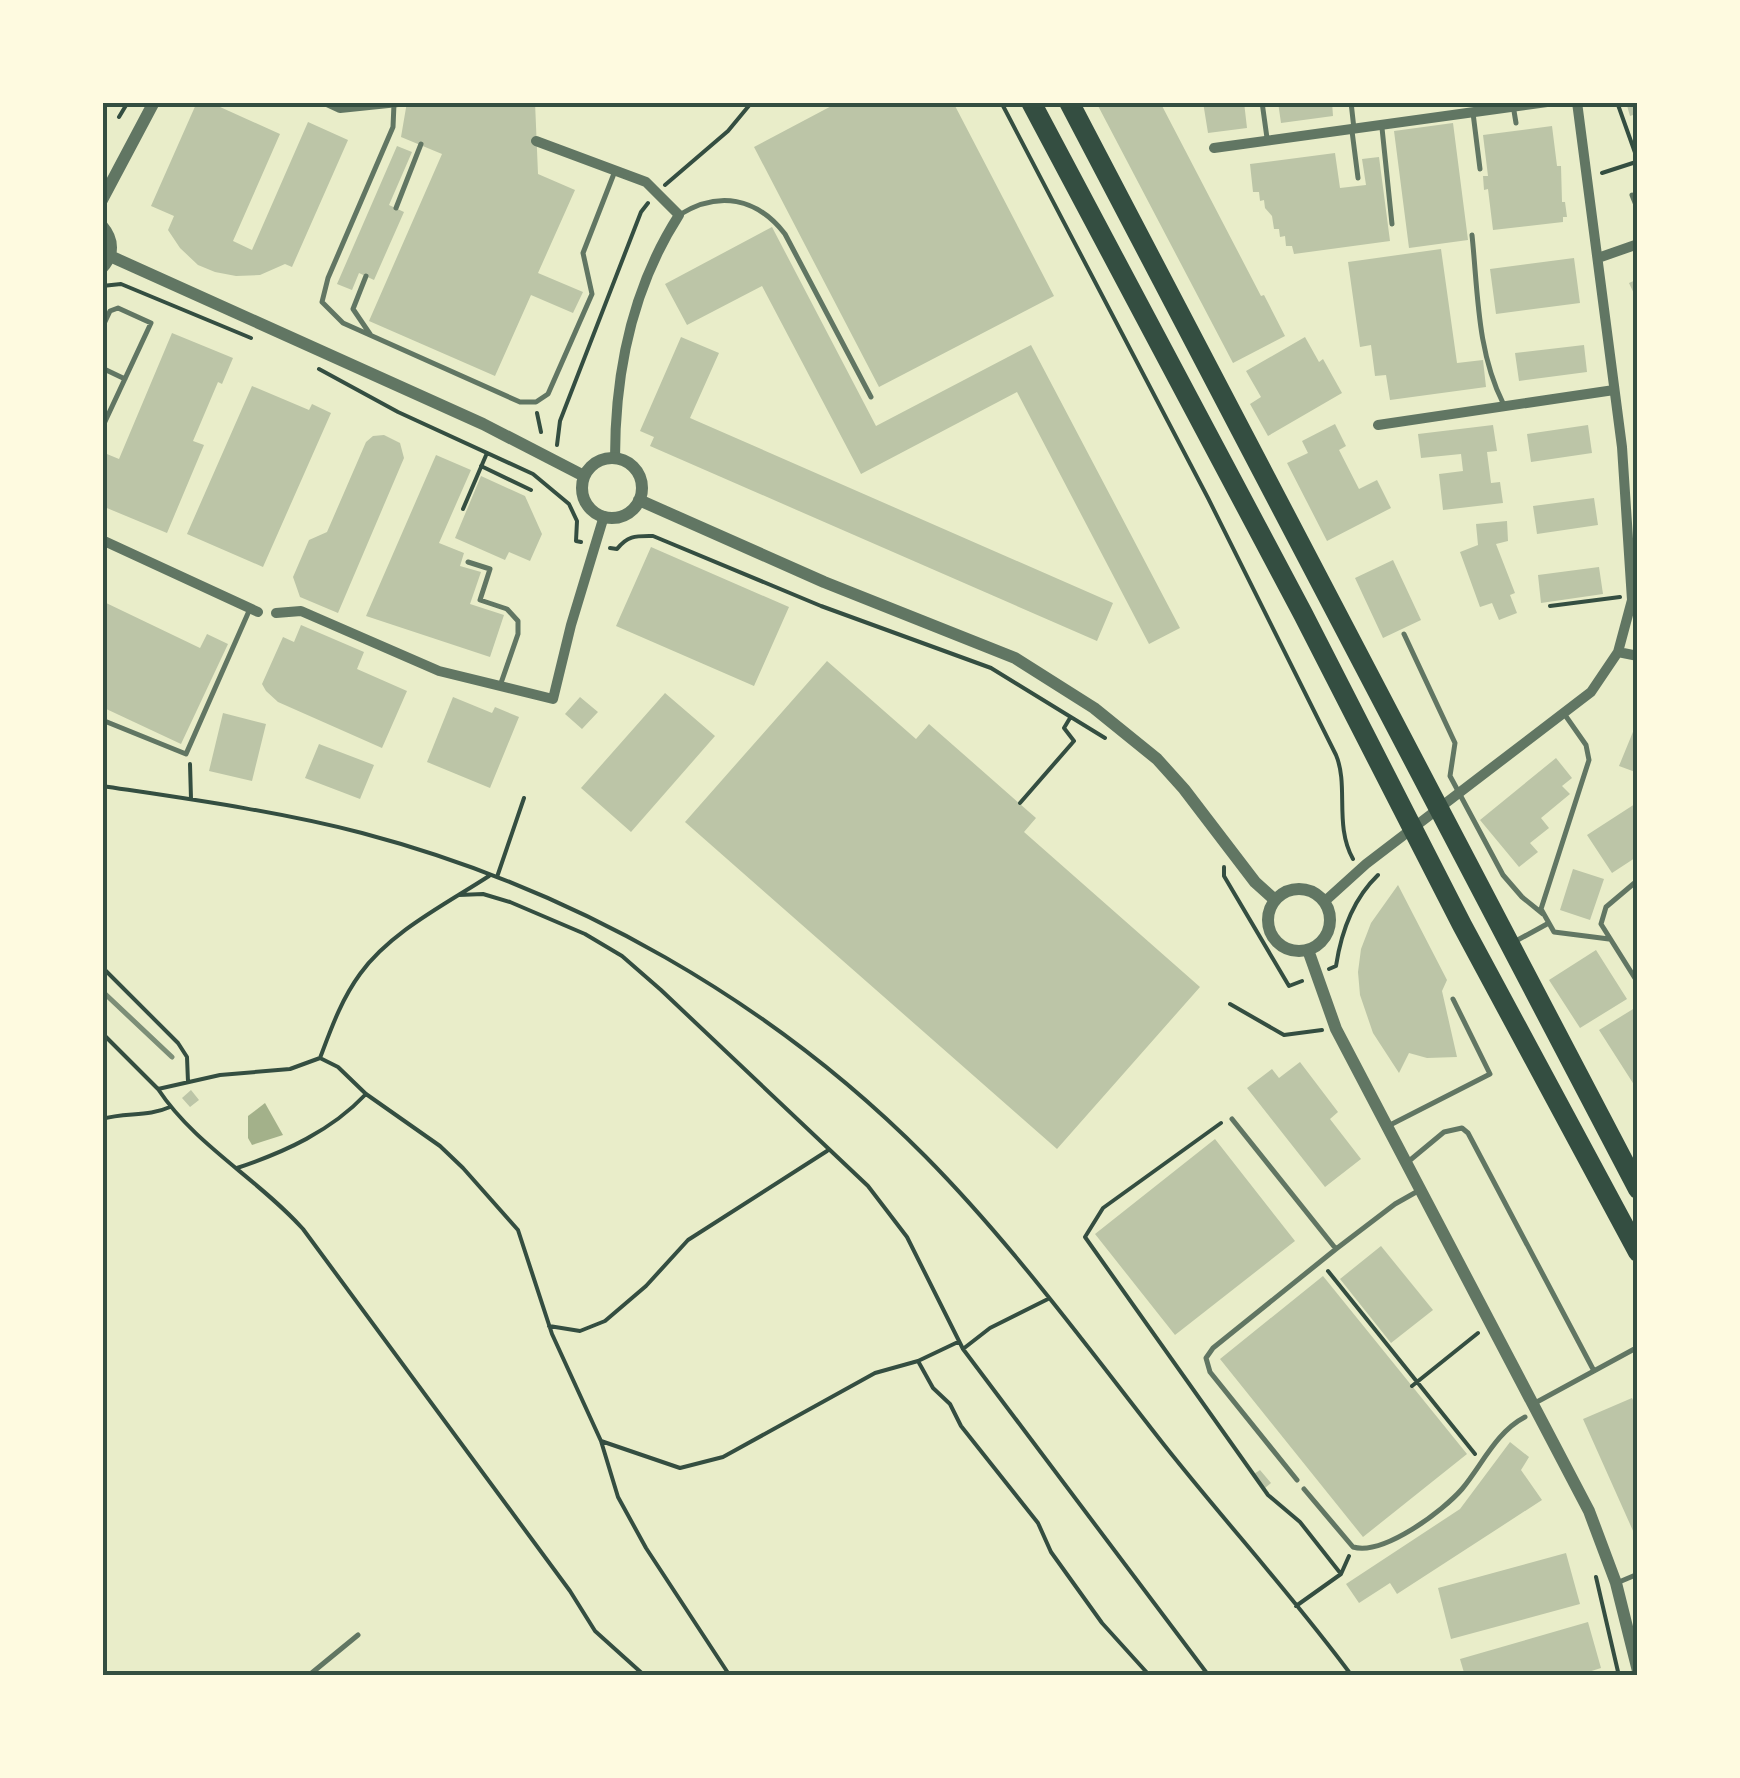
<svg xmlns="http://www.w3.org/2000/svg" width="1740" height="1778" viewBox="0 0 1740 1778" font-family="'Titillium Web',sans-serif">
<style>
.water{fill:#a3b18a}
.building{fill:#bcc5a7}
.lines{fill:none;stroke-linecap:round;stroke-linejoin:round}
.path{stroke:#344e41;stroke-width:4}
.service{stroke:#617663;stroke-width:5}
.minor{stroke:#617663;stroke-width:10}
.tertiary{stroke:#617663;stroke-width:12}
.motorway{stroke:#344e41;stroke-width:20}
.rail{stroke:#7c8e77;stroke-width:5}
.neatline{fill:none;stroke:#344e41;stroke-width:4}
</style>
<rect width="100%" height="100%" fill="#e9edc9"/>
<path class="water" d="M265 1103 283 1135 252 1145 248 1138V1116Z"/>
<path class="building" d="M197 102H209L280 134 233 241 252 250 308 122 348 140 292 267 285 264 260 275 236 276 215 272 198 265 180 248 168 230 174 216 151 206Z
M407 102H535L538 174 575 190 538 273 583 292 573 313 531 295 495 376 369 321 442 154 401 137Z
M839 102H953L1054 296 879 387 754 147Z
M1096 102H1160L1261 296 1264 295 1285 336 1233 363Z
M1203 102H1244L1247 128 1208 133Z
M1278 102H1332L1333 116 1281 123Z
M1626 102H1638V126L1633 115 1630 116Z
M1453 123 1468 240 1409 248 1394 131Z
M1552 126 1557 166H1561L1562 202H1565L1567 217H1563V222L1493 230 1488 189 1484 190 1483 176H1488L1483 135Z
M397 146 412 152 389 205 404 212 374 280 359 273 352 290 337 284Z
M1335 153 1340 188 1366 185 1362 159 1379 157 1390 241 1294 254 1292 246H1286L1285 236 1280 237 1279 229H1274L1272 216 1265 208 1264 200 1260 201 1259 192H1253L1250 164Z
M772 227 876 426 1031 345 1180 628 1149 644 1017 392 861 474 762 286 687 325 665 284Z
M1441 249 1457 363 1483 360 1486 387 1390 400 1386 375 1375 376 1371 345 1360 347 1348 262Z
M1574 258 1580 303 1496 314 1490 269Z
M1638 279V302L1629 283Z
M172 333 233 358 222 384 218 382 193 441 204 445 167 533 102 506V452L119 459Z
M681 337 719 353 690 418 1113 603 1097 641 650 446 654 437 640 431Z
M1305 337 1319 362 1323 359 1342 393 1268 436 1250 404 1261 397 1246 371Z
M1584 345 1587 372 1519 381 1515 353Z
M252 386 309 410 312 404 331 413 263 567 187 534Z
M1335 424 1346 446 1339 450 1359 489 1377 480 1391 508 1327 541 1287 463 1308 453 1302 441Z
M1493 425 1497 451 1487 452 1491 483 1500 482 1503 503 1443 510 1439 474 1463 471 1461 454 1421 458 1418 434Z
M1588 425 1592 453 1531 462 1527 434Z
M384 435 400 443 404 458 338 613 300 597 293 577 309 540 327 532 366 442 373 436Z
M436 455 471 470 439 543 464 553 460 566 481 572 470 604 504 615 490 657 366 616Z
M481 476 525 496 542 534 530 561 509 552 505 560 455 538Z
M1594 498 1598 525 1537 534 1533 506Z
M1507 521 1508 541 1496 544 1515 593 1510 595 1517 613 1499 620 1492 603 1480 607 1460 552 1478 545 1476 524Z
M651 547 789 607 754 686 616 626Z
M1393 560 1421 620 1383 638 1355 578Z
M1599 567 1603 594 1541 603 1538 575Z
M102 601 200 648 207 634 228 644 181 744 102 707Z
M301 625 364 652 357 669 407 691 382 748 278 702 266 691 262 684 283 637 294 642Z
M827 661 916 739 929 724 1036 818 1024 832 1200 987 1057 1149 685 822Z
M665 693 715 736 631 832 581 788Z
M453 697 492 713 495 707 519 717 490 788 427 762Z
M580 697 598 712 582 729 565 714Z
M223 713 266 724 252 781 209 771Z
M1637 722H1638V773L1619 766Z
M319 744 374 765 360 799 305 778Z
M1556 758 1572 778 1562 786 1570 794 1541 818 1549 828 1530 843 1538 852 1519 867 1480 820Z
M1638 802V856L1612 873 1587 835Z
M1573 869 1604 879 1590 920 1560 910Z
M1398 885 1447 980 1442 991 1457 1057 1427 1058 1409 1053 1399 1073 1373 1033 1360 995 1358 972 1361 949 1371 923Z
M1596 950 1627 999 1580 1028 1549 980Z
M1638 1006V1091L1599 1030Z
M1300 1062 1338 1112 1330 1119 1361 1159 1325 1187 1247 1088 1272 1069 1279 1078Z
M191 1090 199 1100 190 1107 182 1098Z
M1215 1139 1295 1241 1175 1335 1095 1234Z
M1381 1246 1433 1310 1391 1343 1340 1279Z
M1323 1276 1467 1454 1363 1537 1220 1359Z
M1632 1398 1638 1410V1542L1583 1419Z
M1510 1442 1529 1457 1521 1470 1542 1500 1397 1594 1390 1583 1359 1603 1346 1584 1460 1509Z
M1260 1470 1271 1483 1265 1488 1254 1474Z
M1566 1553 1580 1604 1451 1639 1438 1588Z
M1588 1622 1601 1668 1576 1676H1465L1460 1659Z"/>
<g class="lines">
<path class="path" d="M1001 102 1208 498 1336 755C1349 786 1334 825 1353 859
M1617 102 1638 161
M119 117 128 102
M1602 173 1636 162
M665 185 728 131 752 102
M102 286 121 284 251 338
M319 369 398 412 533 474 569 504 577 521 576 541 581 542
M537 413 541 432
M557 445 560 421 641 212 648 203
M481 466 531 490
M463 509 487 453
M610 548 617 549C628 535 636 536 653 536L821 606 991 668 1105 738
M1550 606 1620 597
M190 764 191 799
M102 786C189 799 277 811 362 833 574 889 771 1001 925 1156 1013 1245 1088 1348 1165 1446 1226 1523 1293 1596 1352 1676
M1020 803 1074 741 1064 728 1070 718
M1224 867V876L1289 986 1302 981
M497 877 524 798
M459 895 483 894 510 902 585 934 622 956 661 990 868 1186 907 1237 963 1349 1209 1676
M102 967 178 1043 187 1057 188 1082
M1329 969 1336 966C1341 933 1353 899 1378 875
M1230 1004 1284 1035 1322 1030
M102 1033 158 1089 220 1075 290 1069 320 1058C331 1029 341 1000 360 974 390 932 446 904 489 876
M320 1058 338 1067 366 1094 440 1146 463 1168 518 1230 552 1334 601 1441 618 1497 646 1548 730 1676
M158 1089C195 1145 257 1178 303 1229L570 1591 595 1631 645 1676
M102 1119C125 1112 148 1117 170 1107
M1221 1123 1103 1208 1085 1237 1268 1495 1300 1522 1341 1574 1349 1556
M237 1168C285 1152 331 1131 366 1094
M1328 1271 1475 1454
M549 1326 580 1331 605 1321 646 1286 688 1240 827 1151
M963 1349 990 1328 1048 1299
M918 1361 958 1342
M1412 1386 1478 1333
M601 1441 680 1468 723 1457 875 1373 918 1361 933 1388 950 1404 961 1426 1038 1523 1051 1552 1102 1623 1150 1676
M1596 1577 1619 1676
M1296 1606 1341 1574
M972 1676H996"/>
<path class="service" d="M1262 102 1267 138
M1351 102 1354 129
M394 104 393 127 328 278 322 302 343 323 520 402H536L548 394 592 294 583 253 615 171
M1513 105 1516 123
M1473 113 1480 169
M1382 128 1392 224
M1352 131 1358 178
M1632 195 1638 210
M396 208 421 144
M679 215C719 190 757 198 785 234L871 397
M1472 235C1478 293 1477 351 1503 403
M366 276 353 309 370 334
M102 328 110 311 118 308 151 323 102 428
M102 368 125 379
M468 562 490 569 480 600 507 609 518 621V634L501 683
M1404 634 1455 743 1450 776 1503 875 1522 897 1543 914
M1565 715 1586 745 1589 760 1541 909 1554 932 1609 939
M102 720 186 754 249 611
M1638 880 1606 907 1601 924 1638 983
M1514 942 1547 924
M1232 1119 1336 1249 1395 1204 1418 1191
M1390 1125 1490 1074 1453 999
M1409 1161 1444 1132 1462 1128 1468 1133 1594 1371
M1535 1403 1638 1347
M1297 1480 1210 1372 1206 1358 1213 1348 1336 1249
M1304 1489 1353 1547C1383 1556 1443 1511 1462 1489 1482 1465 1496 1432 1525 1417
M1619 1582 1638 1574
M308 1676 358 1635"/>
<path class="minor" d="M327 102 340 108 398 102
M536 141 646 182 679 215C632 288 615 373 615 458
M1214 148 1547 102
M1598 258 1638 244
M1378 425 1614 390
M102 540 258 612
M276 613 301 611 439 671 553 699 571 625 604 516
M1618 652 1638 656
M1324 902 1366 864 1591 692 1618 652 1632 600 1622 447 1577 102"/>
<path class="tertiary" d="M102 200 154 102
M102 226C114 240 114 255 102 268
M110 256 483 424 584 476
M582 488a30 30 0 1 1 60 0a30 30 0 1 1-60 0Z
M639 500 824 582 1015 658 1094 708 1157 759 1184 789 1255 882 1275 900
M1268 920a31 31 0 1 1 62 0a31 31 0 1 1-62 0Z
M1308 950 1336 1029 1589 1511 1616 1583 1638 1671"/>
<path class="motorway" d="M1031 102 1303 614 1462 925 1638 1252
M1069 102 1638 1189"/>
<path class="rail" d="M102 991 172 1057"/>
</g>
<rect width="1740" height="1778" fill="none" stroke="#fefae0" stroke-width="210"/>
<rect x="105" y="105" width="1530" height="1568" class="neatline"/>
</svg>
